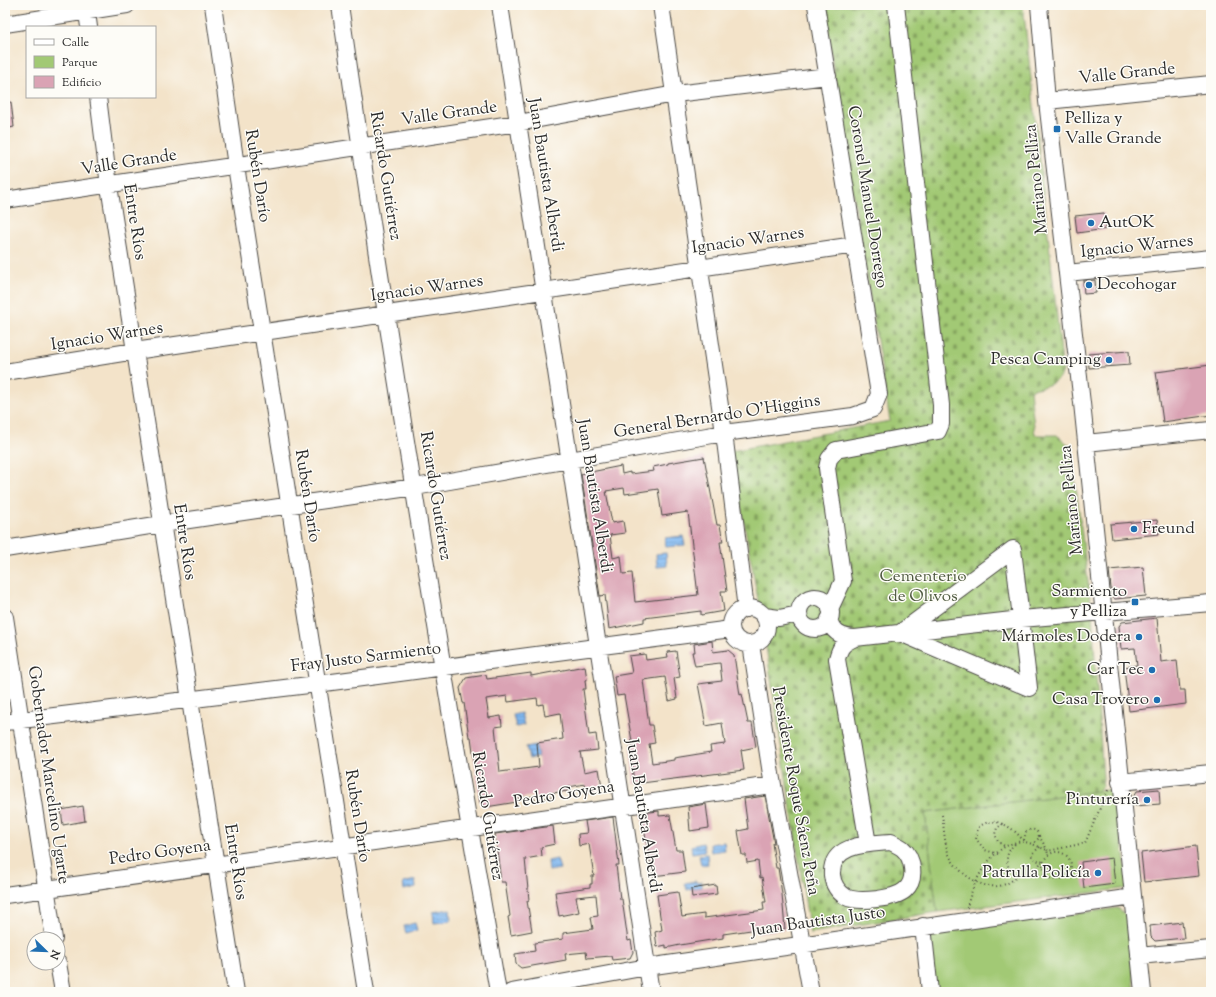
<svg xmlns="http://www.w3.org/2000/svg" width="1216" height="997" viewBox="0 0 1216 997" font-family="'Sorts Mill Goudy',serif">
<style>
.green{fill:#a2c974;stroke:#667a50}
.cemetery{fill:url(#cemetery-stones);stroke:#667a50}
.water{fill:url(#water-rules);stroke:#56728f}
.building{fill:#daa3b4;fill-rule:evenodd}
.lines{fill:none;stroke-linecap:round;stroke-linejoin:round}
.minor-casing{stroke:#494743;stroke-width:18}
.path{stroke:#494743;stroke-width:2;stroke-dasharray:1 3;stroke-linecap:butt}
.minor{stroke:#fff;stroke-width:16}
.poi-dot{fill:#1f6fb2;stroke:#fdfcf7;stroke-width:1.5}
.labels{text-anchor:middle;dominant-baseline:central;stroke-width:3;stroke-linejoin:round;paint-order:stroke}
.street-label{font-size:17px;fill:#2b2b2b;stroke:#fdfcf7}
.poi-label{font-size:17px;fill:#2b2b2b;stroke:#fdfcf7;text-anchor:end}
.park-label{font-size:17px;fill:#4f5a41;stroke:#fdfcf7}
</style>
<defs>
<pattern id="cemetery-stones" width="16" height="16" patternUnits="userSpaceOnUse"><rect width="16" height="16" fill="#a2c974"/><path d="M2 7V4a2 2 0 0 1 4 0v3zM10 15v-3a2 2 0 0 1 4 0v3z" fill="#84a35f"/></pattern>
<pattern id="water-rules" width="6" height="5" patternUnits="userSpaceOnUse"><rect width="6" height="5" fill="#82baf3"/><path d="M0 2.5h6" fill="none" stroke="#6b97c5"/></pattern>
</defs>
<rect width="100%" height="100%" fill="#fdfcf7"/>
<filter id="ink" filterUnits="userSpaceOnUse"><feTurbulence type="fractalNoise" baseFrequency=".025" numOctaves="2"/><feDisplacementMap in="SourceGraphic" scale="8" xChannelSelector="R" yChannelSelector="G"/><feConvolveMatrix kernelMatrix="1 2 1 2 8 2 1 2 1" color-interpolation-filters="sRGB"/></filter>
<filter id="wash" filterUnits="userSpaceOnUse"><feTurbulence type="fractalNoise" baseFrequency=".012" numOctaves="4" result="noise"/><feDisplacementMap in="SourceGraphic" scale="16" xChannelSelector="R" yChannelSelector="G"/><feGaussianBlur stdDeviation="0.9" result="paint"/><feColorMatrix in="noise" values="0 0 0 0 0 0 0 0 0 0 0 0 0 0 0 0 0 1.4 0 .05"/><feComposite in="paint" operator="in"/></filter>
<g filter="url(#wash)">
<rect width="100%" height="100%" fill="#f3e3c9"/>
<path class="green" d="M1114 789 1129 888 937 912 925 813Z
M1118 908 1128 917 1135 992H935L929 934Z"/>
<path class="cemetery" d="M825 5H1023L1063 372C1053 387 1046 385 1030 390L1035 435H1057L1071 447 1092 614 1103 778 1102 786 1098 791 925 813 937 912 810 933 763 627 731 451 890 421 834 74Z"/>
<path class="water" d="M683 536 685 545 666 547 665 538Z
M666 553 667 566 657 567 656 554Z
M521 713 524 725 516 727 513 715Z
M536 745 538 757 529 759 526 747Z
M724 842 725 850 711 852 710 844Z
M703 843 705 851 692 853 691 846Z
M707 854 708 864 701 865 699 855Z
M557 859 560 869 549 871 548 861Z
M415 880 416 887 404 890 403 883Z
M696 881 697 883 702 882V887L687 890 685 883Z
M450 909 451 921 434 923 433 912Z
M415 923 417 930 406 933 404 926Z"/>
<g id="blocks">
<path class="building" d="M11 102 14 127 5 129V103Z
M1104 213 1106 229 1077 233 1075 216Z
M1095 280 1096 293 1084 294 1083 281Z
M1129 351 1130 365 1089 368 1088 354Z
M1211 365V415L1163 422 1156 372Z
M704 457 717 525H720L723 542H720L727 591H721L724 611 701 615V611L644 618V622L609 629 605 595 600 596 581 474 621 466 622 474 630 472V474L654 471 653 467 668 464V463ZM624 488 625 494 658 489 662 516 688 512 698 595 635 602 632 573 623 574 621 556 613 558 610 535 625 533 623 521 612 523 606 491Z
M1157 520 1159 534 1112 539 1110 524Z
M1143 567 1146 596 1115 599 1112 597 1109 570Z
M1157 618 1161 662 1177 660 1180 690H1185L1186 704 1129 711 1124 667 1137 665 1135 648 1121 649 1119 626 1122 622Z
M712 641 713 652 728 650 734 655 740 695 742 694 748 723H752L756 747 741 750 744 770 634 784 630 747H633L624 695 617 696 614 676 632 673 629 656 645 654 646 660 668 657 667 652 676 651 680 677 674 678 677 699 669 701 665 677 643 680 649 725H652L655 743 649 744 652 763 674 760V758L711 752 710 746 725 744 722 723 706 726 698 684 722 681 720 663 695 666 692 652H695L694 644Z
M585 666 587 680H585L586 689H583L589 735 596 734 598 750 580 752 584 772 599 769 602 787 600 791 587 793 585 784 569 787V791L552 793V797L534 800V796L516 799 517 802 486 807 480 803 471 737H469L464 703H463L460 688 466 678 486 675 487 679 531 673V676ZM507 696 508 702 537 698 538 705 543 704 545 716 560 713 563 739 537 743 539 767 500 772 495 727 502 726 501 716 489 718 486 699Z
M1159 789 1160 804 1135 806 1134 796 1137 791Z
M765 796 774 843H772L776 868H778L782 894 785 929 758 933V929L723 934V938L680 945 666 948V945L657 947 655 932 662 930 657 895 678 892 682 917 704 914V918L764 910 763 902H766L762 877 760 878 758 861 747 863 746 855H742L738 831 748 829 744 799Z
M706 804 709 828 690 831 688 807Z
M83 806 85 821 63 825 61 810Z
M659 811V816L670 815 676 850H682L685 872 653 876 641 813Z
M613 817 619 865H616L620 899H622L628 941 631 940 633 952 630 958 612 960 611 956 587 958 586 952 565 954 566 960 521 968 516 964 515 954 535 951 534 943 563 939V933L593 929 591 917 598 916 596 895 576 897 579 912 559 916 555 892 590 887V884H592V876H594L589 844 579 846 578 834 587 833 585 821Z
M553 826 555 844 541 847 542 856 525 859 529 900 527 901 532 931 511 935 508 917 510 916 505 882H501L495 834Z
M1196 846 1199 876 1144 882 1141 853Z
M1112 858 1115 884 1084 888 1081 862Z
M716 885 717 894 692 897 691 889Z
M1182 922 1184 938 1155 941 1151 937 1150 926Z"/>
</g>
</g>
<g filter="url(#ink)">
<use href="#blocks" fill-opacity="0" stroke="#494743" stroke-width="1"/>
<g class="lines">
<defs>
<path id="minor" d="M86 5 89 27
M213 5 236 166 366 992
M340 5C387 335 441 664 498 992
M500 5 651 992
M661 5 724 433 746 609
M1039 5 1047 101 1082 403 1143 992
M5 24 127 5
M98 97 109 186 236 992
M1047 101 1211 84
M5 200 518 123 675 94 828 76
M1067 273 1211 258
M5 372 135 351 855 245
M1086 443 1211 430
M5 549 162 524 415 487 724 433 853 416 873 409 879 394 816 5
M1013 549 1029 688 900 633Z
M799 613a16 16 0 1 1 32 0a16 16 0 1 1-32 0Z
M731 626a18 18 0 1 1 36 0a18 18 0 1 1-36 0Z
M830 609 843 581 827 468 829 459 836 450 938 431 941 424V405L896 5
M764 616 779 618 799 614
M5 617 54 939
M829 619C832 633 842 637 855 638L1021 619 1211 603
M855 638C843 643 840 647 837 659L868 844
M751 644 771 774 811 992
M5 722 317 684 731 629
M1120 782 1211 773
M891 842C895 844 899 846 902 848 913 857 917 880 905 890 895 899 858 903 846 897 838 892 833 885 832 875 830 843 870 844 891 842Z
M5 895 772 785
M923 926 930 992
M1139 956 1211 949
M58 963 63 992
M511 992 647 967 1133 897"/>
</defs>
<use href="#minor" class="minor-casing"/>
<path class="path" d="M942 815C944 827 944 840 948 852 954 870 979 889 998 886 1007 885 1014 879 1020 875
M1003 824 997 828 995 834 998 842 1006 847
M1039 836 1048 851 1085 843 1108 790
M1024 840 1026 832C1032 827 1039 830 1039 838L1033 844
M1015 844C997 859 1012 884 1032 873 1036 870 1039 865 1042 861
M1040 847 1033 853 1032 856 1035 860 1042 862
M1043 866a14 14 0 1 1 28 0a14 14 0 1 1-28 0Z
M998 854 985 850 976 839 978 828C993 813 1015 828 1024 842
M1031 874 1046 877
M967 908C972 883 990 848 1017 842 1027 840 1038 847 1047 850L1048 854"/>
<use href="#minor" class="minor"/>
</g>
</g>
<g class="poi-dot">
<rect x="1053" y="125" width="8" height="8" rx="2"/>
<circle cx="1091" cy="223" r="4"/>
<circle cx="1089" cy="285" r="4"/>
<circle cx="1109" cy="360" r="4"/>
<circle cx="1134" cy="529" r="4"/>
<rect x="1131" y="598" width="8" height="8" rx="2"/>
<circle cx="1139" cy="637" r="4"/>
<circle cx="1152" cy="670" r="4"/>
<circle cx="1157" cy="700" r="4"/>
<circle cx="1147" cy="800" r="4"/>
<circle cx="1098" cy="873" r="4"/>
</g>
<g class="labels">
<g class="street-label">
<text transform="translate(1127 74) rotate(-6)">Valle Grande</text>
<text transform="translate(449 114) rotate(-8)">Valle Grande</text>
<text transform="translate(129 163) rotate(-9)">Valle Grande</text>
<text transform="translate(545 175) rotate(81)">Juan Bautista Alberdi</text>
<text transform="translate(257 176) rotate(81)">Rubén Darío</text>
<text transform="translate(385 176) rotate(81)">Ricardo Gutiérrez</text>
<text transform="translate(1037 179) rotate(-96)">Mariano Pelliza</text>
<text transform="translate(867 197) rotate(81)">Coronel Manuel Dorrego</text>
<text transform="translate(134 222) rotate(81)">Entre Ríos</text>
<text transform="translate(748 241) rotate(-8)">Ignacio Warnes</text>
<text transform="translate(1137 247) rotate(-6)">Ignacio Warnes</text>
<text transform="translate(427 289) rotate(-8)">Ignacio Warnes</text>
<text transform="translate(107 337) rotate(-9)">Ignacio Warnes</text>
<text transform="translate(717 417) rotate(-9)">General Bernardo O'Higgins</text>
<text transform="translate(307 496) rotate(81)">Rubén Darío</text>
<text transform="translate(435 496) rotate(81)">Ricardo Gutiérrez</text>
<text transform="translate(594 496) rotate(81)">Juan Bautista Alberdi</text>
<text transform="translate(1072 500) rotate(-96)">Mariano Pelliza</text>
<text transform="translate(184 542) rotate(81)">Entre Ríos</text>
<text transform="translate(366 658) rotate(-7)">Fray Justo Sarmiento</text>
<text transform="translate(48 775) rotate(82)">Gobernador Marcelino Ugarte</text>
<text transform="translate(795 791) rotate(80)">Presidente Roque Sáenz Peña</text>
<text transform="translate(564 795) rotate(-9)">Pedro Goyena</text>
<text transform="translate(357 816) rotate(81)">Rubén Darío</text>
<text transform="translate(487 816) rotate(81)">Ricardo Gutiérrez</text>
<text transform="translate(643 816) rotate(81)">Juan Bautista Alberdi</text>
<text transform="translate(160 853) rotate(-8)">Pedro Goyena</text>
<text transform="translate(235 862) rotate(81)">Entre Ríos</text>
<text transform="translate(818 922) rotate(-8)">Juan Bautista Justo</text>
</g>
<g class="poi-label">
<text x="1065" y="119" text-anchor="start">Pelliza y<tspan x="1065" dy="20">Valle Grande</tspan></text>
<text x="1099" y="223" text-anchor="start">AutOK</text>
<text x="1097" y="285" text-anchor="start">Decohogar</text>
<text x="1101" y="360">Pesca Camping</text>
<text x="1142" y="529" text-anchor="start">Freund</text>
<text x="1127" y="592">Sarmiento<tspan x="1127" dy="20">y Pelliza</tspan></text>
<text x="1131" y="637">Mármoles Dodera</text>
<text x="1144" y="670">Car Tec</text>
<text x="1149" y="700">Casa Trovero</text>
<text x="1139" y="800">Pinturería</text>
<text x="1090" y="873">Patrulla Policía</text>
</g>
<g class="park-label">
<text x="923" y="577">Cementerio<tspan x="923" dy="20">de Olivos</tspan></text>
</g>
</g>
<rect width="1216" height="997" fill="none" stroke="#fdfcf7" stroke-width="20"/>
<rect x="26" y="26" width="130" height="72" fill="#fdfcf7" stroke="#a9a8a5"/>
<rect x="34" y="39" width="20" height="6" fill="#ffffff" stroke="#a9a8a5"/>
<text x="62" y="46" font-size="12" fill="#2b2b2b">Calle</text>
<rect x="34" y="56" width="20" height="12" fill="#a2c974" stroke="#a9a8a5"/>
<text x="62" y="66" font-size="12" fill="#2b2b2b">Parque</text>
<rect x="34" y="76" width="20" height="12" fill="#daa3b4" stroke="#a9a8a5"/>
<text x="62" y="86" font-size="12" fill="#2b2b2b">Edificio</text>
<g transform="translate(46 951) rotate(113)"><circle r="19" fill="#fdfcf7" stroke="#a9a8a5"/>
<path d="M0-3L7 15L0 10L-7 15Z" fill="#1f6fb2"/>
<text y="-6" font-size="11" font-weight="bold" text-anchor="middle" fill="#2b2b2b">N</text>
</g>
</svg>
